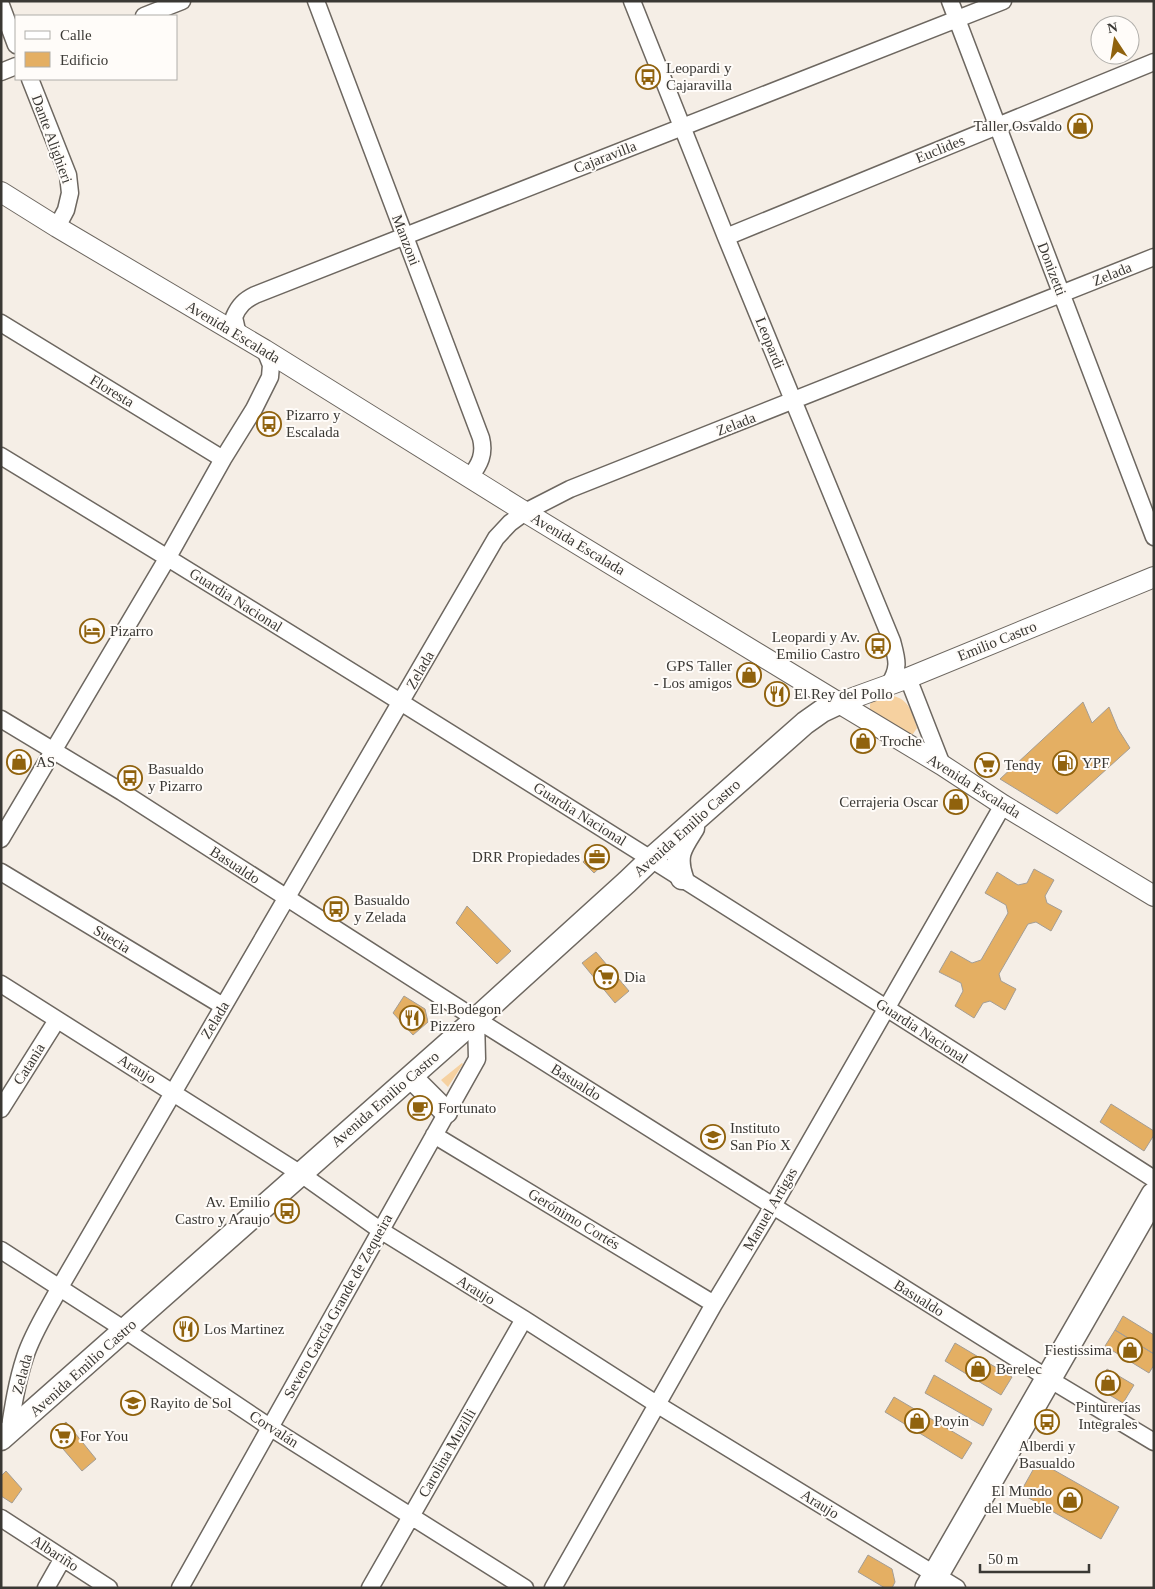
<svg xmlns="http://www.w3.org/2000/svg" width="1155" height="1589" viewBox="0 0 1155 1589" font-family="Georgia,serif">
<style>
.green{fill:#f6d1a0}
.building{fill:#e4af63;stroke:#a39d95}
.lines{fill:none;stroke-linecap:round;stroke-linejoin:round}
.minor-casing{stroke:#6d6760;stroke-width:19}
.tertiary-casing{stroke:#6d6760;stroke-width:22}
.secondary-casing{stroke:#6d6760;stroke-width:25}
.primary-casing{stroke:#6d6760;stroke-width:28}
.minor{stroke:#fff;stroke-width:16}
.tertiary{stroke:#fff;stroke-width:20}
.secondary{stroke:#fff;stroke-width:22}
.primary{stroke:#fff;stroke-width:25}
.labels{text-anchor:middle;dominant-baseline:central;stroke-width:4;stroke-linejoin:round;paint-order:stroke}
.poi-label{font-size:15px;fill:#3a3834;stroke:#fffcf9;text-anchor:start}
.street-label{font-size:15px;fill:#3a3834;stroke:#fffcf9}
</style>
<rect width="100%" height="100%" fill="#f5eee6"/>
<path class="green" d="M893 696C909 699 913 714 917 728L913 734H910L888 722 870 710V704L875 700 884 697Z
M462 1063 463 1064 448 1087 441 1080Z"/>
<path class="building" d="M1083 702 1092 723 1109 707 1118 729 1130 748 1057 814 1000 779Z
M598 846 606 851V862L594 873 583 862Z
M1034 869 1054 880 1045 896 1047 903 1062 911 1051 931 1036 922 1028 924 999 974 1001 981 1016 989 1005 1010 990 1001 983 1003 974 1018 955 1006 963 991 961 983 939 972 951 951 972 963 981 960 1008 913 1006 905 985 893 997 872 1018 885 1027 883Z
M467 906 511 951 497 964 456 923Z
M596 952 629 991 615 1003 582 963Z
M404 996 425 1009 428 1022 413 1035 393 1013Z
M1111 1104 1154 1131V1135L1144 1151 1100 1122Z
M1123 1316 1154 1335V1354L1115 1330Z
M1115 1330 1154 1354V1365L1149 1373 1105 1346Z
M955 1343 1012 1377 1001 1395 945 1361Z
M1107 1369 1134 1385 1123 1403 1096 1387Z
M934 1375 992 1409 983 1426 925 1393Z
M894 1397 972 1443 962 1459 885 1412Z
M66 1422 96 1459 82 1471 51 1435Z
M1038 1461 1119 1507 1101 1539 1020 1493Z
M6 1471 22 1489 12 1503 1 1496V1476Z
M868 1555 892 1569 895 1582 892 1588H885L858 1572Z"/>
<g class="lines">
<defs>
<path id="minor" d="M316 1 481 438C485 454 480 464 470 477
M632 1 726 237 892 641C897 660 900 667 889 685
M950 1 1154 537
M1 5 16 45
M144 16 182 1
M1 72 16 66
M30 79 68 175 70 193 66 210 57 227
M726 237 1154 62
M1 323 223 459
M238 335 234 317C239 305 245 300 255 295L1003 1
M1 456C389 692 772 934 1154 1179
M908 678 942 765
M1 719 122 792 476 1019 773 1206 1049 1379 1154 1442
M1 839 168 557 223 459 254 409 270 377 271 365 265 350
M1 872 223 1006
M1 984 301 1174 380 1230 524 1319 658 1405 957 1588
M1 1109 57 1020
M434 1135 714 1304
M1 1250 125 1330 271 1428 525 1588
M9 1433C13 1407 17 1381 25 1357 33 1332 48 1310 60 1287L496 538 510 523 525 512 570 489 1154 257
M1 1518 109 1588
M46 1588 63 1558
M180 1588 477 1059 476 1019
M370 1588 524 1319
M553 1588 714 1304 773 1206 1003 805"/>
<path id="tertiary" d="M1 192 57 227 265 350 525 512 839 703 942 765 1003 805 1154 896
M839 703 908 678 1154 577"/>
<path id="secondary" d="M682 878C674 855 681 847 693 828
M411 1077 446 1112
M1 1439 476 1019 627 882 651 859 805 723 822 711 839 703"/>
<path id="primary" d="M928 1588 1154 1195"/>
</defs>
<use href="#minor" class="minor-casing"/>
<use href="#tertiary" class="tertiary-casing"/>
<use href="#secondary" class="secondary-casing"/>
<use href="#primary" class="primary-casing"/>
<use href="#minor" class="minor"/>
<use href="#tertiary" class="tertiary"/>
<use href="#secondary" class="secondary"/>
<use href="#primary" class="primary"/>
</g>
<defs>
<symbol id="bus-ring" viewBox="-11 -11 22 22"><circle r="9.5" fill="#fffcf9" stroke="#90620d" stroke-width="1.5"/><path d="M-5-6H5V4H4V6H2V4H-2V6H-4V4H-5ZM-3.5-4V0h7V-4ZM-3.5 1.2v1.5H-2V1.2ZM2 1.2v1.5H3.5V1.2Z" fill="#90620d"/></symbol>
<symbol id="shop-ring" viewBox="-11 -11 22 22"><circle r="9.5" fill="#fffcf9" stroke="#90620d" stroke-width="1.5"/><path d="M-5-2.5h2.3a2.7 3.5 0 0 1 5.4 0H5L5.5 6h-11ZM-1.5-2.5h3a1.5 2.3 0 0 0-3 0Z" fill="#90620d"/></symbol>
<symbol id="hotel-ring" viewBox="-11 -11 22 22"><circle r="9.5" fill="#fffcf9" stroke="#90620d" stroke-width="1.5"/><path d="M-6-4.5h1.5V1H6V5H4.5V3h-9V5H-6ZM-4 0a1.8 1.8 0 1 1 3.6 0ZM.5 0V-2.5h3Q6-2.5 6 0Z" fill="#90620d"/></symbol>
<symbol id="restaurant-ring" viewBox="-11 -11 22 22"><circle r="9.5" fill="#fffcf9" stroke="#90620d" stroke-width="1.5"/><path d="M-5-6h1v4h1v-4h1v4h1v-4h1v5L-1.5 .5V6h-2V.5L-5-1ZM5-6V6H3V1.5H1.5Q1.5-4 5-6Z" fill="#90620d"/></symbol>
<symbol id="fuel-ring" viewBox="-11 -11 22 22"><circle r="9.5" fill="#fffcf9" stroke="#90620d" stroke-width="1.5"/><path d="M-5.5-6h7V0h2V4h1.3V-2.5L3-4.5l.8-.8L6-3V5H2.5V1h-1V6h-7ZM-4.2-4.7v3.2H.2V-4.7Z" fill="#90620d"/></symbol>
<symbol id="supermarket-ring" viewBox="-11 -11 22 22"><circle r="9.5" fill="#fffcf9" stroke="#90620d" stroke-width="1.5"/><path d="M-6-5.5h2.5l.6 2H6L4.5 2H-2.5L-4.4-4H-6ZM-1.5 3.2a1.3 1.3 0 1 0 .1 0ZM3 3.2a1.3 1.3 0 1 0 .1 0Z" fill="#90620d"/></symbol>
<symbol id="office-ring" viewBox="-11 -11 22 22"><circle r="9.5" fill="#fffcf9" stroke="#90620d" stroke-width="1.5"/><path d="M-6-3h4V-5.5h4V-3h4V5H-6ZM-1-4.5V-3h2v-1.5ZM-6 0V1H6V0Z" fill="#90620d"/></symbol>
<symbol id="cafe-ring" viewBox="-11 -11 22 22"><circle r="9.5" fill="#fffcf9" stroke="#90620d" stroke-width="1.5"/><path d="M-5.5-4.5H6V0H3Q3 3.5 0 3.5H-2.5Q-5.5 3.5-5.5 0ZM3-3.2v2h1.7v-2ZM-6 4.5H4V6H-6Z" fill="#90620d"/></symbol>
<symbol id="school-ring" viewBox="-11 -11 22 22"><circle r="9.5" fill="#fffcf9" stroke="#90620d" stroke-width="1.5"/><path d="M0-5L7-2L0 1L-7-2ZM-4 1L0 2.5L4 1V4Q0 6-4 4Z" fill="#90620d"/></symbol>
</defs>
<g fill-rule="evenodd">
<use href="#bus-ring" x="634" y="63" width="28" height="28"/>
<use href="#shop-ring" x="1066" y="112" width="28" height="28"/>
<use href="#bus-ring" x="255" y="410" width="28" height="28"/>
<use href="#hotel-ring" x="78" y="617" width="28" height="28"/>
<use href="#bus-ring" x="864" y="632" width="28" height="28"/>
<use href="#shop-ring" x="735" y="661" width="28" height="28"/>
<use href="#restaurant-ring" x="763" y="680" width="28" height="28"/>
<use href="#shop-ring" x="849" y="727" width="28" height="28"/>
<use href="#shop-ring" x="5" y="748" width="28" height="28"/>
<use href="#fuel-ring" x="1051" y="749" width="28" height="28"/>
<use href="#supermarket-ring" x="973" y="751" width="28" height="28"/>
<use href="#bus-ring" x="116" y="764" width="28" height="28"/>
<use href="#shop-ring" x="942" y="788" width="28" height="28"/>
<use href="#office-ring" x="583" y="843" width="28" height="28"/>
<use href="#bus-ring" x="322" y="895" width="28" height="28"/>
<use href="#supermarket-ring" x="592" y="963" width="28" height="28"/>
<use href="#restaurant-ring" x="398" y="1004" width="28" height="28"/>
<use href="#cafe-ring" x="406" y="1094" width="28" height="28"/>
<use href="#school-ring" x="699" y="1123" width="28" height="28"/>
<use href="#bus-ring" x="273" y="1197" width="28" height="28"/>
<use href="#restaurant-ring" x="172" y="1315" width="28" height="28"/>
<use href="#shop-ring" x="1116" y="1336" width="28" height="28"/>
<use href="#shop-ring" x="964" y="1355" width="28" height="28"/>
<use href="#shop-ring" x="1094" y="1369" width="28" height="28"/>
<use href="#school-ring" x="119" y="1389" width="28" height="28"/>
<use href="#shop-ring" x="903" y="1407" width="28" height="28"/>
<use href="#bus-ring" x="1033" y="1408" width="28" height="28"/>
<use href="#supermarket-ring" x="49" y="1422" width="28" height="28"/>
<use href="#shop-ring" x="1056" y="1486" width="28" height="28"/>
</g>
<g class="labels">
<g class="poi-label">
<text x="666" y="68">Leopardi y<tspan x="666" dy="17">Cajaravilla</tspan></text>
<text x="1062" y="126" text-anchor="end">Taller Osvaldo</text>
<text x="286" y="415">Pizarro y<tspan x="286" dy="17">Escalada</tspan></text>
<text x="110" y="631">Pizarro</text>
<text x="860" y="637" text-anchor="end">Leopardi y Av.<tspan x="860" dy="17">Emilio Castro</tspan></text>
<text x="732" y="666" text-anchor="end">GPS Taller<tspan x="732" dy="17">- Los amigos</tspan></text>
<text x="794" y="694">El Rey del Pollo</text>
<text x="880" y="741">Troche</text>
<text x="36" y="762">AS</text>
<text x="1082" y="763">YPF</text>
<text x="1004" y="765">Tendy</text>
<text x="148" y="769">Basualdo<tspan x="148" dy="17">y Pizarro</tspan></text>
<text x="938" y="802" text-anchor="end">Cerrajeria Oscar</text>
<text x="580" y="857" text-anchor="end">DRR Propiedades</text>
<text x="354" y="900">Basualdo<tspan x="354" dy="17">y Zelada</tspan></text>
<text x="624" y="977">Dia</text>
<text x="430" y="1009">El Bodegon<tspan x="430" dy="17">Pizzero</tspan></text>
<text x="438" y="1108">Fortunato</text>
<text x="730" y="1128">Instituto<tspan x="730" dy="17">San Pío X</tspan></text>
<text x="270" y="1202" text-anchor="end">Av. Emilio<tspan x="270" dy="17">Castro y Araujo</tspan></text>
<text x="204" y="1329">Los Martinez</text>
<text x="1112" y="1350" text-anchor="end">Fiestissima</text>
<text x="996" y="1369">Berelec</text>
<text x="150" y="1403">Rayito de Sol</text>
<text x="1108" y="1407" text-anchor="middle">Pinturerías<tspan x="1108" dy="17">Integrales</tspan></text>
<text x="934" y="1421">Poyin</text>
<text x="80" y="1436">For You</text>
<text x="1047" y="1446" text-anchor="middle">Alberdi y<tspan x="1047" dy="17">Basualdo</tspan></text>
<text x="1052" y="1491" text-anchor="end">El Mundo<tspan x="1052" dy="17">del Mueble</tspan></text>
</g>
<g class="street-label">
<text transform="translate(52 139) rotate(70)">Dante Alighieri</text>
<text transform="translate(940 149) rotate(-22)">Euclides</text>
<text transform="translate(605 157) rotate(-21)">Cajaravilla</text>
<text transform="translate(406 240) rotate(69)">Manzoni</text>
<text transform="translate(1052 269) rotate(69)">Donizetti</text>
<text transform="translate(1112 274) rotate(-22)">Zelada</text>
<text transform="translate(233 332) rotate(31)">Avenida Escalada</text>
<text transform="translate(770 343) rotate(68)">Leopardi</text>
<text transform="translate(112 391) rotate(31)">Floresta</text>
<text transform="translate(736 424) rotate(-21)">Zelada</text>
<text transform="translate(578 544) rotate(31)">Avenida Escalada</text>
<text transform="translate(236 600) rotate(32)">Guardia Nacional</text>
<text transform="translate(997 641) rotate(-22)">Emilio Castro</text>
<text transform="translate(420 670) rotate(-60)">Zelada</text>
<text transform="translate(974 786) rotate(32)">Avenida Escalada</text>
<text transform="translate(580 814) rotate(32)">Guardia Nacional</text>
<text transform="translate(687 828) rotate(-42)">Avenida Emilio Castro</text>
<text transform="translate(235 865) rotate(33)">Basualdo</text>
<text transform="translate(112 939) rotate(31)">Suecia</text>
<text transform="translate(215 1020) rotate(-59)">Zelada</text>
<text transform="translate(922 1031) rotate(33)">Guardia Nacional</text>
<text transform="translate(29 1064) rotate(-58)">Catania</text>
<text transform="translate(137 1069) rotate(32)">Araujo</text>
<text transform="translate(576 1082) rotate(32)">Basualdo</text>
<text transform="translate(385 1099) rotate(-41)">Avenida Emilio Castro</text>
<text transform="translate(770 1209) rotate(-60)">Manuel Artigas</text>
<text transform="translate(574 1219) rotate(31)">Gerónimo Cortés</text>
<text transform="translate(476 1290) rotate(32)">Araujo</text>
<text transform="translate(919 1298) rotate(32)">Basualdo</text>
<text transform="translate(338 1306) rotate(-61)">Severo García Grande de Zequeira</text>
<text transform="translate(83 1368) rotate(-42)">Avenida Emilio Castro</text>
<text transform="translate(22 1374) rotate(-75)">Zelada</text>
<text transform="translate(274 1429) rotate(33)">Corvalán</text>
<text transform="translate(447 1453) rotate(-60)">Carolina Muzilli</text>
<text transform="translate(820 1504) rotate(32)">Araujo</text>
<text transform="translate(55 1553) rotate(33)">Albariño</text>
</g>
</g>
<rect width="1155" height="1589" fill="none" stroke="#3a3834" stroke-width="5"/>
<rect x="15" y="15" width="162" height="65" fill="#fffcf9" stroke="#b0aeaa"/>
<rect x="25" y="31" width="25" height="8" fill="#ffffff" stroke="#b0aeaa"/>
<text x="60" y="40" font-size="15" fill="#3a3834">Calle</text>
<rect x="25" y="52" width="25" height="15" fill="#e4af63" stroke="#b0aeaa"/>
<text x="60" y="65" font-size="15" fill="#3a3834">Edificio</text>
<g transform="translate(1115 40) rotate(348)"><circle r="24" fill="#fffcf9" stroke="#b0aeaa"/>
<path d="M0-4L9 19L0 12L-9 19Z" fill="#90620d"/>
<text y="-8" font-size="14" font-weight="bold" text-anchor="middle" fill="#3a3834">N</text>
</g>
<path d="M980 1564v8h109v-8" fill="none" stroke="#3a3834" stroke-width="2.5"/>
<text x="988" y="1564" font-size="15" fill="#3a3834" stroke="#fffcf9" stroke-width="4" paint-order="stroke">50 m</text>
</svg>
